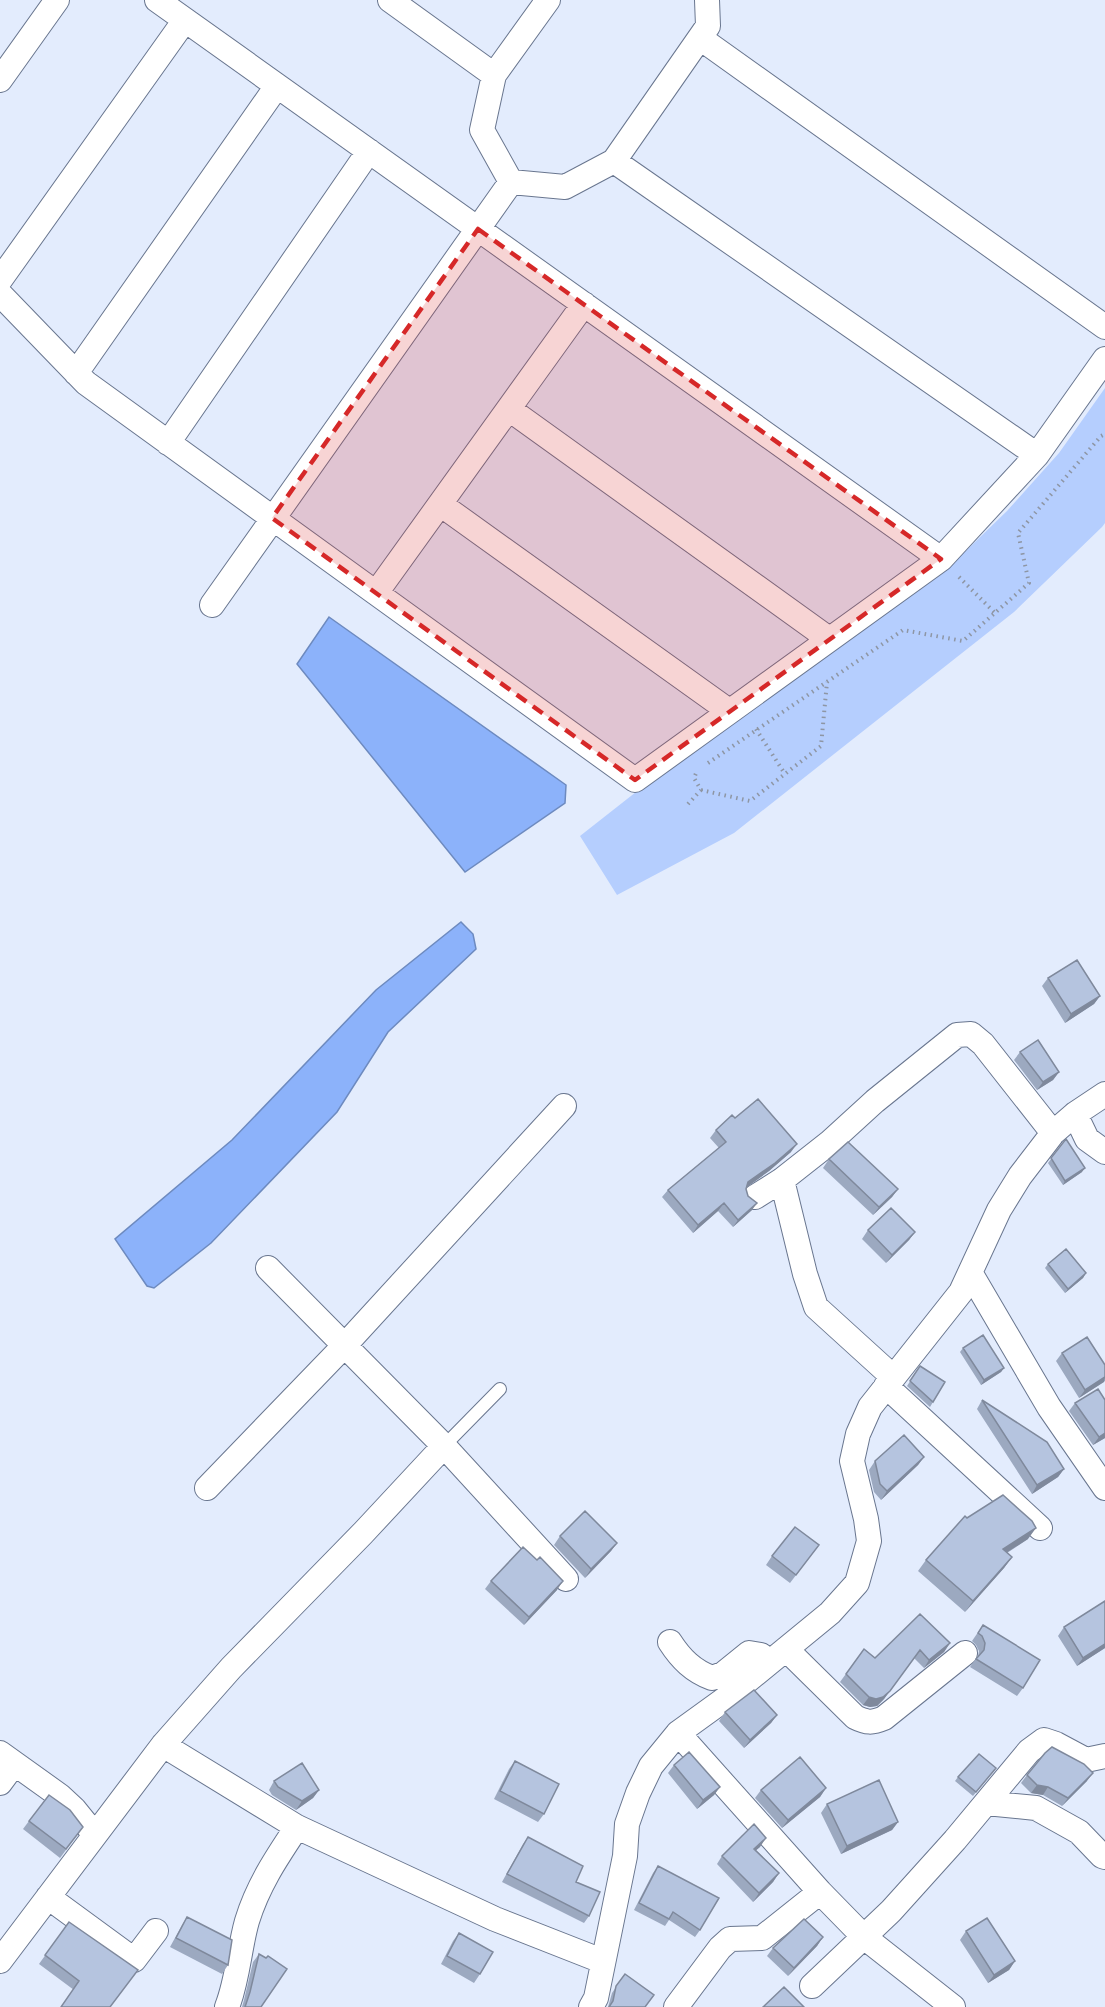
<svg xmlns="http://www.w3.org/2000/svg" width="1105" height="2007" viewBox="0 0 1105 2007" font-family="'Times New Roman',serif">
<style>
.green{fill:#b5cefe}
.water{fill:#8cb2fa;stroke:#6d8abf;stroke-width:1.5}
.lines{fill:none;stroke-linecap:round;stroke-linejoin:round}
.lane-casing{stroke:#69768f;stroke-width:14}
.street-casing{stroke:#69768f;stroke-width:26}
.path{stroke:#8e96a4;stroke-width:4;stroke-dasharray:1.5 4.5;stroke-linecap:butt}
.lane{stroke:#fff;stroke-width:12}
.street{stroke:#fff;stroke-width:24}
.wall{fill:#9ca9c0}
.shaded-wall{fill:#7f899c}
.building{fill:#b5c4df;stroke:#7f899c;stroke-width:1.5}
.marked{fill:#d62828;fill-opacity:0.2;stroke:#d62828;stroke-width:4.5;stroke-dasharray:12 8;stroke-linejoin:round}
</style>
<rect width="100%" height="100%" fill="#e3ecfd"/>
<path class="green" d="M1105 388V523L1102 527 1014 612 734 833 617 895 580 836 650 781 942 574 1007 511 1059 453Z"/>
<path class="water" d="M329 617 566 785 565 803 465 872 297 664Z
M461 922 473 934 476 949 388 1032 337 1112 211 1243 154 1288 147 1286 115 1239 232 1140 376 990Z"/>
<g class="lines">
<defs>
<path id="lane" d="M444 1446 500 1389"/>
<path id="street" d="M157 0 941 559
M390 0 494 75
M548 0 494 75 482 130 511 182 565 187 614 161 708 26 707 0
M700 38 1105 327
M0 80 57 0
M614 161 1037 455
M0 280 185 20
M0 294 86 383 376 593
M584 304 376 593 635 780 941 559 1037 455 1105 359
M76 373 277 86
M509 409 829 639
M168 443 369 151
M440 504 729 711
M212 605 511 182
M1075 1114 1087 1139 1105 1152
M782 1180 805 1274 816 1307 893 1377
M755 1197 782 1180 829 1143 875 1101 957 1035 971 1034 983 1044 1053 1133
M268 1268 444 1446 566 1579
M971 1274 1049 1407 1105 1488
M886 1386 1040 1528
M207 1488 345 1345 564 1106
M670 1642C681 1659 693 1671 712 1678L723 1674 749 1653 761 1655 769 1662
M786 1649 855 1717C867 1723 872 1723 884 1718L965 1653
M678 1733 820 1892 864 1937 953 2007
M163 1745 297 1827 495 1919 602 1961
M0 1753 60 1796 74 1809 95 1835
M0 1783 14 1764
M986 1803 1036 1808 1079 1832 1102 1856 1105 1857
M48 1897 134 1960 156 1931
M0 1961 163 1745 231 1668 363 1533 444 1446
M812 1986 891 1911 955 1840 1029 1751 1044 1740 1056 1744 1086 1760 1105 1756
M227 2007C238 1979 239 1949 247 1921 258 1885 277 1857 297 1827
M591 2007 596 1998 625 1856 627 1824 638 1793 651 1766 678 1733 725 1699 830 1613 857 1583 869 1541 866 1519 852 1461 858 1434 870 1407 961 1292 999 1210 1020 1176 1053 1133 1075 1114 1105 1094
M676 2007 720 1948 730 1939 762 1938 820 1892"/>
</defs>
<use href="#lane" class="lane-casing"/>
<use href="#street" class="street-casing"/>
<path class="path" d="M959 577 995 613
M756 729 785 774
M708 763 903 630 963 641 1029 583 1018 533 1101 436 1105 434
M701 790 750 801 821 746 827 682
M688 804 701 790 694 778 697 771"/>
<use href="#lane" class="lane"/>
<use href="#street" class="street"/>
</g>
<path class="wall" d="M1048 978 1100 996 1094 1004 1065 1023 1042 986Z
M1020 1052 1059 1072 1053 1080 1037 1090 1014 1060Z
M735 1118 791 1152 769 1171 747 1187 746 1189 752 1210 733 1227 718 1211 693 1233 662 1197 668 1190 719 1148 710 1138 716 1130Z
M1066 1139 1082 1172 1063 1185 1048 1163Z
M829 1159 898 1189 892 1197 873 1215 823 1168Z
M868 1230 915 1232 909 1240 886 1263 862 1239Z
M1048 1264 1086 1273 1083 1278 1065 1293 1045 1268Z
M963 1348 1004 1368 1001 1372 981 1385 960 1352Z
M1062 1353 1105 1365V1381L1079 1398 1056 1361Z
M920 1366 945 1382 930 1407 907 1386Z
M982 1400 1064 1469 1058 1477 1032 1494 977 1409Z
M1105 1400V1438L1093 1445 1069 1411 1075 1403Z
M924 1457 918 1465 881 1500 874 1492 869 1470 875 1461Z
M967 1518 1028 1539 1007 1553 1012 1557 1004 1568 965 1612 918 1571 926 1560Z
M560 1536 617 1543 611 1551 585 1578 554 1545Z
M819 1545 790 1583 766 1565 772 1556Z
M491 1581 557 1590 524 1625 485 1589Z
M1105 1601V1648L1077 1666 1058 1636 1064 1627Z
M983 1625 1023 1688 1017 1696 970 1667 978 1656 979 1651 976 1645 972 1641Z
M950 1643 944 1652 924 1668 914 1658 884 1699 877 1706 870 1707 863 1705 840 1682 864 1649 875 1658Z
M725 1712 777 1715 771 1723 744 1748 719 1721Z
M515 1761 544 1814 538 1822 494 1799 509 1769Z
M674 1765 720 1787 714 1795 697 1809 668 1773Z
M996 1768 973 1796 955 1781 958 1777Z
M1027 1775 1087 1781 1062 1806 1043 1795 1031 1793 1021 1783Z
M274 1781 319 1790 313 1798 296 1810 272 1795 269 1790Z
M826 1788 820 1797 782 1828 755 1798 761 1790Z
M827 1804 898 1822 892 1830 841 1854 821 1813Z
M29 1821 83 1827 60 1858 23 1829Z
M528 1837 576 1882 589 1916 584 1923 502 1882 523 1844Z
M760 1847 756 1850 779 1873 773 1882 753 1902 717 1864 722 1856Z
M658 1866 700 1930 695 1937 669 1920 665 1926 634 1910 653 1873Z
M187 1917 228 1965 222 1974 170 1947 182 1925Z
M69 1922 138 1970 74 1990 39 1964Z
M966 1931 1015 1961 1009 1970 988 1983 960 1940Z
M459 1933 480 1974 474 1983 441 1964 453 1941Z
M823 1937 817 1946 788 1976 767 1956 773 1948Z
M259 1954 266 1958 261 2007H242L244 2000 253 1962Z
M625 1974 645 2007H608L612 1993Z"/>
<path class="shaded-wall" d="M1100 996 1094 1004 1065 1023 1071 1014Z
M1059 1072 1053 1080 1037 1090 1043 1082Z
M797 1144 791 1152 769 1171 743 1190 748 1182Z
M1085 1168 1082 1172 1063 1185 1065 1181Z
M898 1189 892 1197 873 1215 879 1207Z
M724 1203 718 1211 693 1233 698 1225Z
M757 1203 752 1210 733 1227 738 1220Z
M915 1232 909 1240 886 1263 892 1255Z
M1086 1273 1083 1278 1065 1293 1068 1289Z
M1004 1368 1001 1372 981 1385 984 1380Z
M1105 1377 1104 1382 1079 1398 1085 1390Z
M1105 1433V1438L1093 1445 1099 1437Z
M924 1457 918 1465 881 1500 887 1491Z
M1064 1469 1058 1477 1032 1494 1037 1485Z
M1036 1528 1028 1539 995 1560 1003 1549Z
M617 1543 611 1551 585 1578 591 1569Z
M1012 1557 1004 1568 965 1612 973 1601Z
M563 1581 557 1590 524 1625 529 1617Z
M950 1643 944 1652 924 1668 929 1660Z
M1105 1644V1648L1077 1666 1083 1658Z
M920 1650 884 1699 877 1706 870 1707 863 1705 869 1697Z
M777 1715 771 1723 744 1748 750 1740Z
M1093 1773 1087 1781 1062 1806 1068 1798Z
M1037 1785 1048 1787 1043 1795 1031 1793Z
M720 1787 714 1795 697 1809 703 1800Z
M826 1788 820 1797 782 1828 788 1820Z
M319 1790 313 1798 296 1810 302 1801Z
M898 1822 892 1830 841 1854 847 1846Z
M766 1838 760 1847 748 1857 754 1849Z
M779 1873 773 1882 753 1902 759 1893Z
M823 1937 817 1946 788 1976 794 1968Z
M1015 1961 1009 1970 988 1983 994 1975Z"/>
<path class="building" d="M1077 960 1100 996 1071 1014 1048 978Z
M1038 1040 1059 1072 1043 1082 1020 1052Z
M758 1099 797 1144 775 1163 748 1182 746 1189 748 1196 757 1203 738 1220 724 1203 698 1225 668 1190 726 1142 716 1130 732 1115 735 1118Z
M1066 1139 1085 1168 1065 1181 1051 1158Z
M848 1142 898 1189 879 1207 829 1159Z
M891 1208 915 1232 892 1255 868 1230Z
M1066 1249 1086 1273 1068 1289 1048 1264Z
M983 1335 1004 1368 984 1380 963 1348Z
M1087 1337 1105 1365V1377L1085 1390 1062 1353Z
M920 1366 945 1382 933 1402 910 1381Z
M1098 1389 1105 1400V1433L1099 1437 1075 1403Z
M982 1400 1047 1442 1064 1469 1037 1485Z
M904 1435 924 1457 887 1491 880 1484 875 1461Z
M1003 1495 1032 1521 1036 1528 1003 1549 1012 1557 973 1601 926 1560 965 1516 967 1518Z
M585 1511 617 1543 591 1569 560 1536Z
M795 1527 819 1545 796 1575 772 1556Z
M523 1547 537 1560 540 1557 563 1581 529 1617 491 1581Z
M1105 1601V1644L1083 1658 1064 1627Z
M920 1614 950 1643 929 1660 920 1650 890 1691 883 1697 876 1699 869 1697 846 1674 864 1649 875 1658Z
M983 1625 1040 1660 1023 1688 976 1659 984 1650 985 1643 982 1636 978 1633Z
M754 1690 777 1715 750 1740 725 1712Z
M1052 1747 1084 1764 1093 1773 1068 1798 1048 1787 1037 1785 1027 1775 1045 1753Z
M689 1752 720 1787 703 1800 674 1765Z
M979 1754 996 1768 976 1792 958 1777Z
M800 1757 826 1788 788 1820 761 1790Z
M515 1761 559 1784 544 1814 500 1791Z
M302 1763 319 1790 302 1801 278 1787 274 1781Z
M879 1780 898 1822 847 1846 827 1804Z
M49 1795 70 1810 83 1827 66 1849 29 1821Z
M754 1824 766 1838 754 1849 779 1873 759 1893 722 1856Z
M528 1837 583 1866 576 1882 600 1892 589 1916 507 1874Z
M658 1866 719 1898 700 1930 673 1912 669 1919 639 1903Z
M187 1917 232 1940 228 1965 176 1938Z
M987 1918 1015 1961 994 1975 966 1931Z
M804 1919 823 1937 794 1968 773 1948Z
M69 1922 138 1970 110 2007H61L79 1981 45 1955Z
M459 1933 493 1952 480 1974 447 1956Z
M259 1954 266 1958 268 1956 287 1969 261 2007H245L250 1992Z
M625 1974 654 1995 645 2007H609L613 2001 616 1986Z
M784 1987 804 2007H763Z"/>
<path class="marked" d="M478 229 941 559 635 780 272 518Z"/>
</svg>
